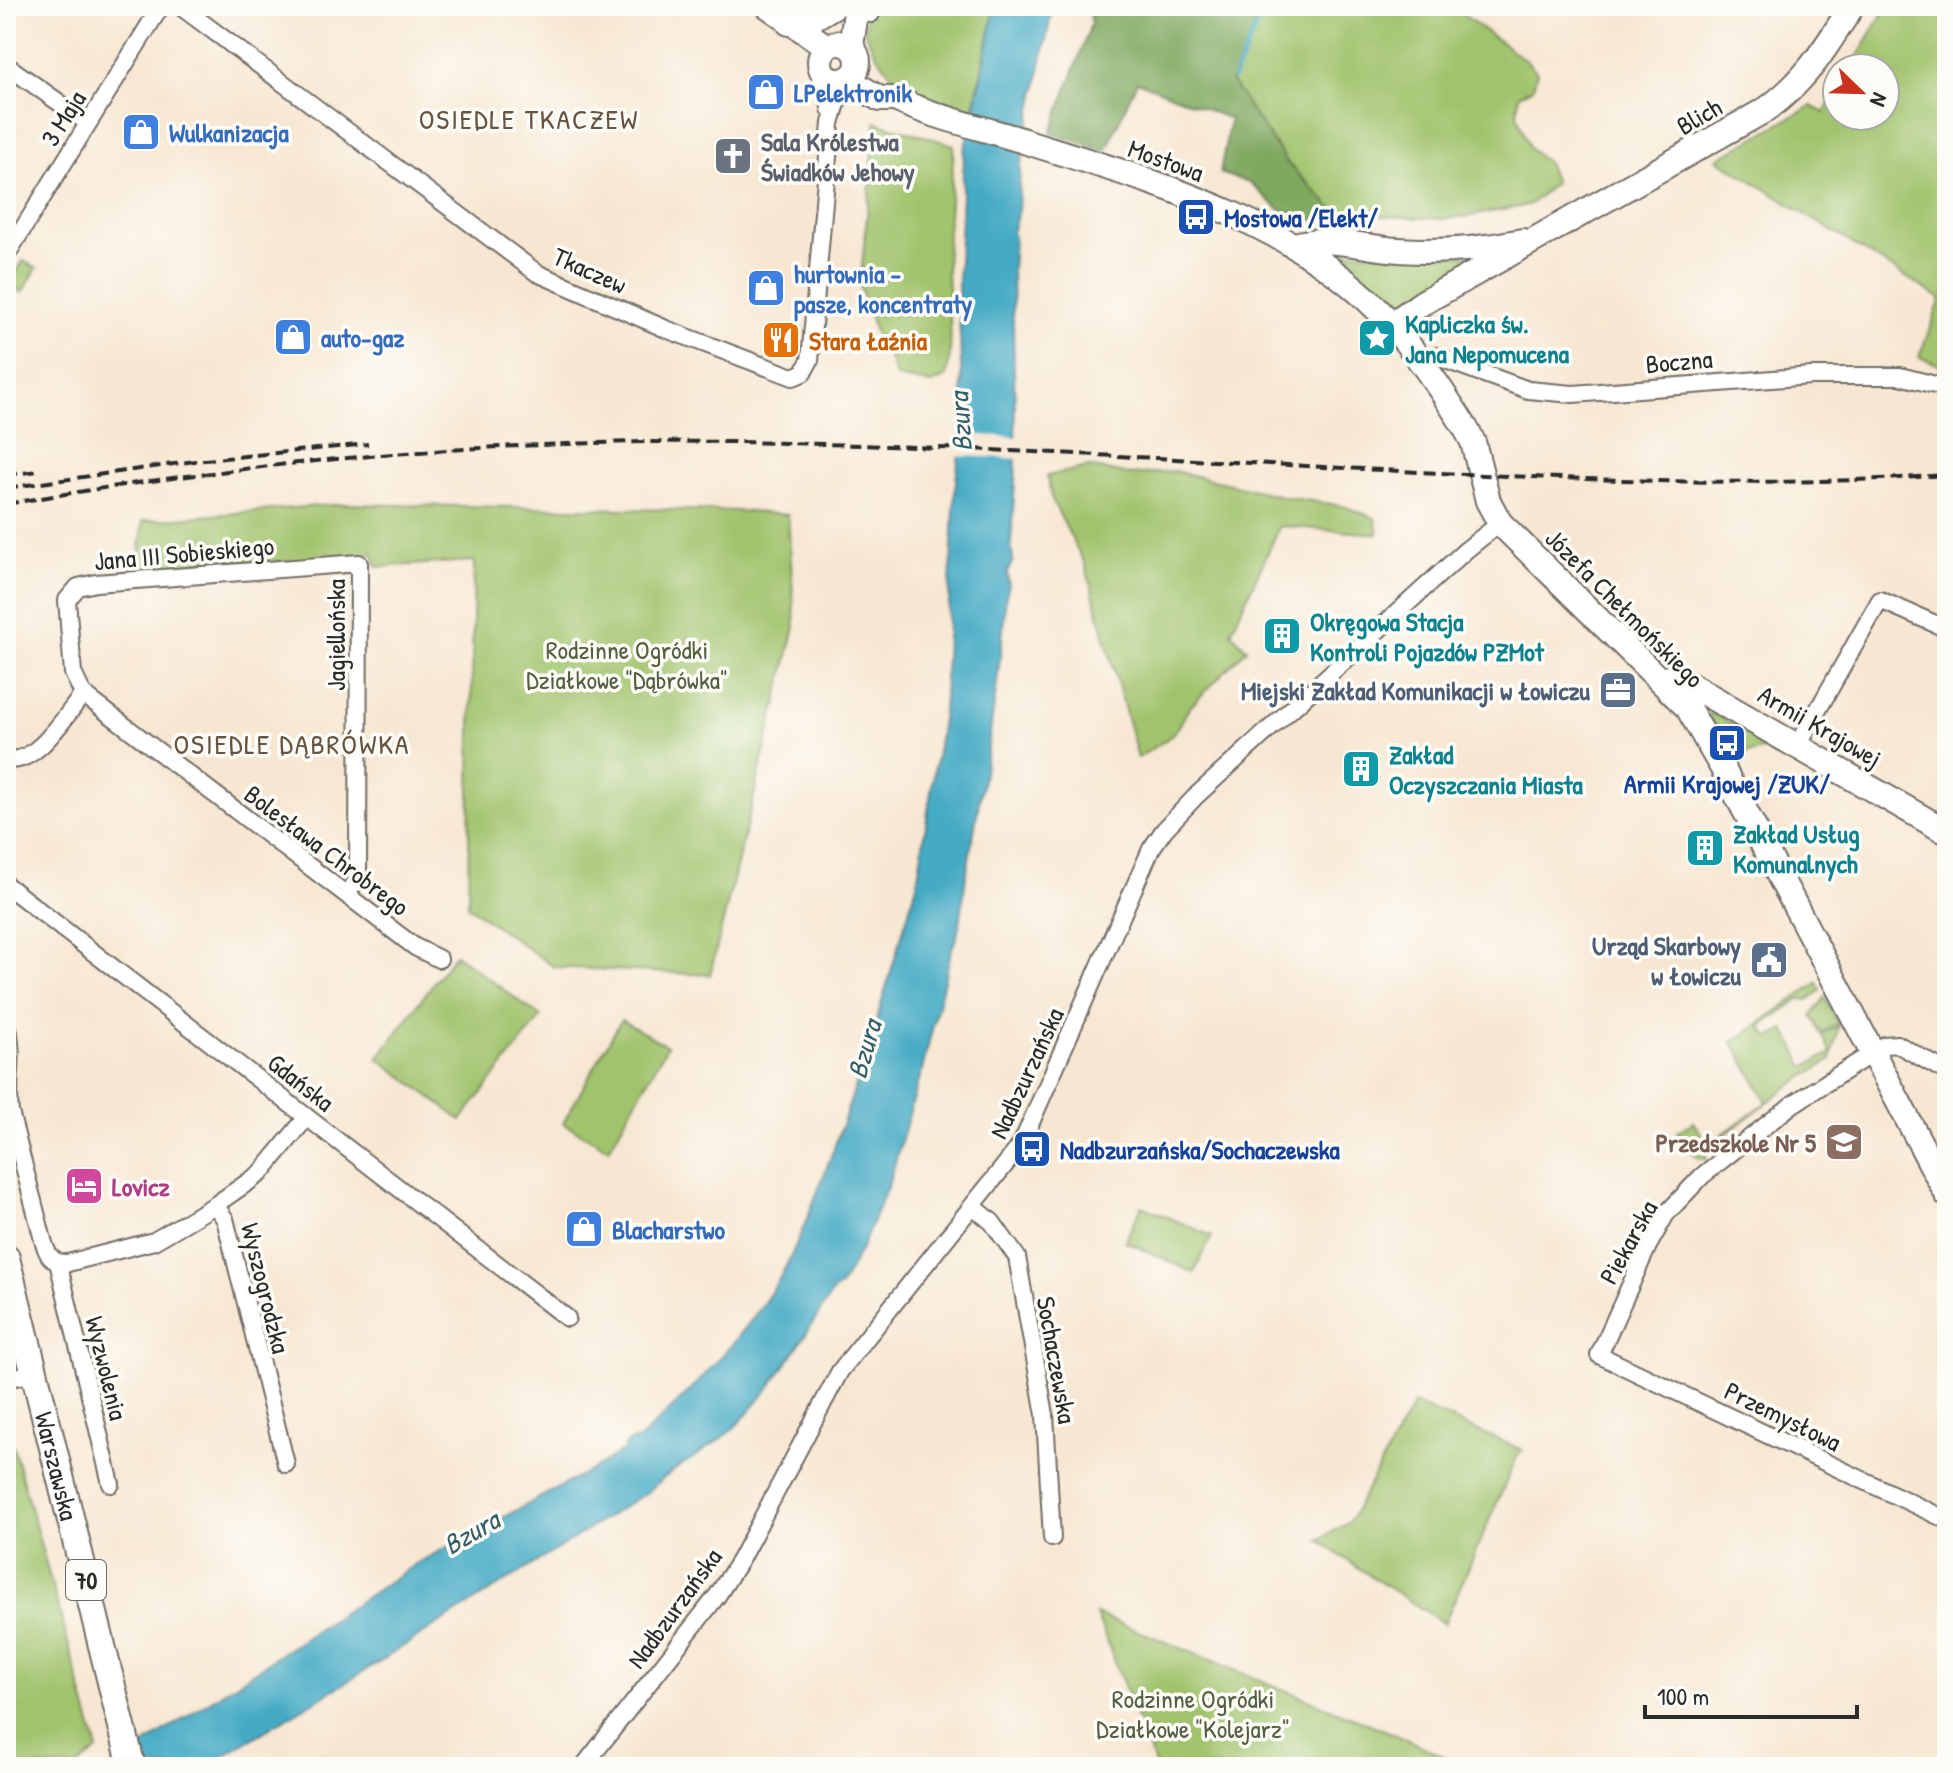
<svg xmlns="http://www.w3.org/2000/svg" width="1953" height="1773" viewBox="0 0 1953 1773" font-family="'Patrick Hand',sans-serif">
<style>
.green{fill:#a0c36c;stroke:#66774c;stroke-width:2}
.forest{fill:#80a960;stroke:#566a46;stroke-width:2}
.water{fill:#44aac4;stroke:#386a78;stroke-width:2}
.pier{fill:#f7e7d2}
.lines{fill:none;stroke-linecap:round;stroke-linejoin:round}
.stream{stroke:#44aac4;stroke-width:4}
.street-casing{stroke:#726d65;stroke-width:20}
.secondary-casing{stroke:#726d65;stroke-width:28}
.primary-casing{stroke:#726d65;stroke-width:30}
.street{stroke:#fff;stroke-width:16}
.secondary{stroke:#fff;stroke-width:24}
.primary{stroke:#fff;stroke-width:26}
.rail{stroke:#2b2b2b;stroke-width:4;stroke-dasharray:12 6;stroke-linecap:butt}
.labels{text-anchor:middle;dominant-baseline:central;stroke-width:7;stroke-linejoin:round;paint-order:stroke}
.shield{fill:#fdfcf7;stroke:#6a6a68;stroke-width:2}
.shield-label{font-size:24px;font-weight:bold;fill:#2b2b2b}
.shop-label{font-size:26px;font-weight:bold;fill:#366cbe;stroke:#fdfcf7;text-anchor:start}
.street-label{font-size:26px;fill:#2b2b2b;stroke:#fdfcf7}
.worship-label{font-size:26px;font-weight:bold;fill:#5b616d;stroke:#fdfcf7;text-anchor:start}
.transit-label{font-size:26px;font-weight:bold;fill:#164399;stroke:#fdfcf7;text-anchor:start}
.culture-label{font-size:26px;font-weight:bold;fill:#0d838f;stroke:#fdfcf7;text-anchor:start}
.food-label{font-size:26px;font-weight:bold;fill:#c56008;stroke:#fdfcf7;text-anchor:start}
.park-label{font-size:26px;fill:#546042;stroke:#fdfcf7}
.service-label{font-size:26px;font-weight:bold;fill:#4e5e75;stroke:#fdfcf7;text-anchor:end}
.education-label{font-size:26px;font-weight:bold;fill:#785e54;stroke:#fdfcf7;text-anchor:end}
.hotel-label{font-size:26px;font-weight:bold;fill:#b23c85;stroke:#fdfcf7;text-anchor:start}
.neighbourhood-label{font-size:28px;letter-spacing:2px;fill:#665440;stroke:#fdfcf7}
.water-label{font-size:28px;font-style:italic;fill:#355e68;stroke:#fdfcf7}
</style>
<rect width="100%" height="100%" fill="#fdfcf7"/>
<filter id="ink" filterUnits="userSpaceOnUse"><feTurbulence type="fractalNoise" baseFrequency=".0125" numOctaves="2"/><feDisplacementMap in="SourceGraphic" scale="16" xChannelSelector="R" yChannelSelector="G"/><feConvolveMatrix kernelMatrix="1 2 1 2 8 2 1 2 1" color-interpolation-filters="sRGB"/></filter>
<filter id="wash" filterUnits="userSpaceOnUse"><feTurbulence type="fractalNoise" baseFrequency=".006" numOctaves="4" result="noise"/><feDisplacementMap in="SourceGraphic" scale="32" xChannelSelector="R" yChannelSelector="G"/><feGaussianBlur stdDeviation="1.8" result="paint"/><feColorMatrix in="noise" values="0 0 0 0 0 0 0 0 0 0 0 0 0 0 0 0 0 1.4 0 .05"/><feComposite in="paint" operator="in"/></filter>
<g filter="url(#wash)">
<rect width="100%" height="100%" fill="#f7e7d2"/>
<path class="green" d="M867 6H995L973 111 903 91 876 54 865 33Z
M1266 6H1451L1528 62 1537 72 1533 88 1519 95 1517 115 1530 149 1547 162 1555 183 1529 205 1470 216 1443 219 1338 214 1289 165 1231 81Z
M1887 6H1947V368L1919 357 1941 299 1717 159 1811 106 1824 113 1837 91V116H1885V68H1851Z
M876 122 954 145C952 186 946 229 947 271 948 306 955 342 946 377L932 384 896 377 883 340 876 335 860 288Z
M1322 251 1488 256 1410 299C1379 307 1345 269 1322 251Z
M23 261 37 268 22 293 10 283Z
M1088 467 1131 475 1174 471 1286 497 1343 506 1375 518 1378 534 1280 526 1231 632 1247 649 1189 708 1178 728 1167 739 1138 758 1085 564 1052 500 1047 476Z
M341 504 739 511 788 515 795 627 710 975 554 967 468 906 474 561 377 567 372 552 364 556 138 571 143 521Z
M1712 713 1740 728 1731 744 1727 737 1722 739 1708 715Z
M1743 730 1774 748 1738 755 1733 748Z
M455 954 541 1017 461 1120 378 1058Z
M1817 983 1821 990 1808 1000 1800 999 1761 1026 1769 1038 1785 1030 1805 1067 1831 1053 1822 1035 1839 1025 1831 1060 1785 1089 1706 1149V1160L1696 1157 1677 1132 1693 1122 1709 1144 1767 1102 1733 1042Z
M1825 997 1838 1023 1821 1033 1812 1016Z
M621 1020 667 1046 609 1149 563 1123Z
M1142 1206 1212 1236 1194 1273 1125 1241Z
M1414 1403 1522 1450 1516 1459 1444 1624C1403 1595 1359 1571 1319 1540L1349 1522Z
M6 1421 98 1750 77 1767H6Z
M1096 1614 1392 1733 1468 1767H1156Z"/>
<path class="forest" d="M1090 6H1266L1231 81 1289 165 1338 214 1333 226 1279 209 1250 183 1220 173 1230 119 1137 81 1106 151 1051 133 1091 24Z"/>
<path class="water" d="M995 6H1053L1020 169 1018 211 1012 233 1014 237 1012 270 1016 468 1011 542 1013 560 1007 573 1009 586 1006 595C999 687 984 779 967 870 962 896 964 923 952 948L922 1070 890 1180 862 1247 840 1287 834 1290C804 1336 776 1385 737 1425 710 1452 675 1464 649 1491L355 1677 205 1767H111L417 1563 592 1470 624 1450 625 1445 632 1440 637 1441C690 1392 740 1343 778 1281 797 1248 810 1210 824 1175 860 1080 888 981 917 884L943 712 955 490 963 417 958 283 964 152 981 80Z"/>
<path class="pier" d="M957 434 1020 437V459L987 457 988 454 987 457 955 456Z"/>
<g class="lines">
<path class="stream" d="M1233 79 1265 6"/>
</g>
</g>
<g filter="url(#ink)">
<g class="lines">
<defs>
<path id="street" d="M180 6 537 273 666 329 793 377 803 373 810 360 831 123 844 80
M871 14 874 6
M6 65 88 123
M829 78 830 109
M6 256 161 6
M1422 365 1435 356 1528 390 1573 394 1811 376H1900L1947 388
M83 694 73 673 67 600 78 587 96 583 359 563 358 880 346 894
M1798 745 1880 600 1947 629
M6 759C35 767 66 715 83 694L415 947 439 959
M6 885 567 1318
M6 1019C16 1056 6 1077 10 1112L43 1240C47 1254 51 1264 68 1263L154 1241 215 1205
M1947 1072 1897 1044 1885 1045 1793 1104 1747 1140 1702 1176 1666 1214 1648 1246 1599 1355 1947 1520
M974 1207 992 1222 1017 1257 1045 1415 1052 1538
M58 1262 111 1484
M6 1379 35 1373
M286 1464 225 1219 215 1205 261 1173 307 1117
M583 1767 717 1596 740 1560 840 1371 1021 1145 1151 849 1164 830 1197 795 1466 550 1500 523"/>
<path id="secondary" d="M768 6 827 47
M789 23 817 16 834 6
M820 62a19 19 0 1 1 38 0a19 19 0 1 1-38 0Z
M851 46 857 6
M847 79 880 99H895C936 118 984 128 1027 142 1151 181 1303 223 1391 324 1418 355 1443 392 1465 427L1473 442 1488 501 1500 523 1688 708 1722 767 1947 1194
M1295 245C1329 235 1364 248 1399 250 1440 253 1482 249 1523 241
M1392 324 1422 303 1767 109C1807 80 1826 47 1852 6
M1663 682 1671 677 1678 678 1947 832"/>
<g id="primary">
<path id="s1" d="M6 1258 132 1767"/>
</g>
</defs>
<use href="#street" class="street-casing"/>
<use href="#secondary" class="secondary-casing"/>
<use href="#primary" class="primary-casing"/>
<use href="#street" class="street"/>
<use href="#secondary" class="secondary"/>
<use href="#primary" class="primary"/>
<path class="rail" d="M6 475 37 471
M6 488 195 461 368 444
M6 504C263 459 524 436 785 443 996 448 1208 461 1419 472 1595 480 1771 488 1947 475"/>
</g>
</g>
<defs>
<symbol id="shop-square" viewBox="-11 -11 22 22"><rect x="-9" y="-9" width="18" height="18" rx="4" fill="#3f7fe0" stroke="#fdfcf7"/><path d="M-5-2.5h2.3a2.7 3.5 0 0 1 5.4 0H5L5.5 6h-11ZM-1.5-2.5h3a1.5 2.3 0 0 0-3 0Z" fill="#fff"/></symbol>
<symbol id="church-square" viewBox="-11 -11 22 22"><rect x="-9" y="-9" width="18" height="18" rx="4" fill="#6b7280" stroke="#fdfcf7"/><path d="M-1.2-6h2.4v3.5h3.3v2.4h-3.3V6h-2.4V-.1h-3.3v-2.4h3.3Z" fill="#fff"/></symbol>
<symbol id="bus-square" viewBox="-11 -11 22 22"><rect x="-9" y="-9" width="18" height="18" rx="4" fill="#1a4fb4" stroke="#fdfcf7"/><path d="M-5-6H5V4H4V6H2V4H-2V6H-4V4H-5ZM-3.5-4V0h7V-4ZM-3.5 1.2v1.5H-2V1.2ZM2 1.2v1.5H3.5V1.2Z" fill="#fff"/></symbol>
<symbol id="sight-square" viewBox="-11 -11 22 22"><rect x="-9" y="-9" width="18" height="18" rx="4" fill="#0f9aa8" stroke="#fdfcf7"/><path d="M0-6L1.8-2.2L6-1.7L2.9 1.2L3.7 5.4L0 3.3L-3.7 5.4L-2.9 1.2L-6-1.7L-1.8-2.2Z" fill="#fff"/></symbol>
<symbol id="restaurant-square" viewBox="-11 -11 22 22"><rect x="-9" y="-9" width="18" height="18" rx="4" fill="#e8710a" stroke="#fdfcf7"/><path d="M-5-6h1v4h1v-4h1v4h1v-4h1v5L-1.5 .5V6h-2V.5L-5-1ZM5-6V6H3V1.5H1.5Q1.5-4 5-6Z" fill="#fff"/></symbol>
<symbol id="building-square" viewBox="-11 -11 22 22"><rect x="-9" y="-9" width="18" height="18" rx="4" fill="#0f9aa8" stroke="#fdfcf7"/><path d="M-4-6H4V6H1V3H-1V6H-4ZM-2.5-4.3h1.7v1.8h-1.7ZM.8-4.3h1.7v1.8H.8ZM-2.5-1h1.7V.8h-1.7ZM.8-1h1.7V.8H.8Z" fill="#fff"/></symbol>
<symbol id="office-square" viewBox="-11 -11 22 22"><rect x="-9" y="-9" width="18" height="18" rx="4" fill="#5c6f8a" stroke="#fdfcf7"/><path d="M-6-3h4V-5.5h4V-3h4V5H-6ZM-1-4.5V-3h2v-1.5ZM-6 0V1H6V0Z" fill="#fff"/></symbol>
<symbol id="civic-square" viewBox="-11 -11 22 22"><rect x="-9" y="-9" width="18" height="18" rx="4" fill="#5c6f8a" stroke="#fdfcf7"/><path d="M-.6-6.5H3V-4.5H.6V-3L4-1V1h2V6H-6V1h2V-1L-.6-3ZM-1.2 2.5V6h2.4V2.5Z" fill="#fff"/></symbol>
<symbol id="school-square" viewBox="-11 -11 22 22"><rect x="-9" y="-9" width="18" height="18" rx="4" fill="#8d6e63" stroke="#fdfcf7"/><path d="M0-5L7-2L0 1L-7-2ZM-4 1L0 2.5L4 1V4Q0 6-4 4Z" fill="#fff"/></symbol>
<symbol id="hotel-square" viewBox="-11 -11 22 22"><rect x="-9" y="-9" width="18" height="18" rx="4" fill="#d1479c" stroke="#fdfcf7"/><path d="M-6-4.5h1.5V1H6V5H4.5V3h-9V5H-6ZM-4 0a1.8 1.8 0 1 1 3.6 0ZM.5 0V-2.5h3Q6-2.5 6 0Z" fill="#fff"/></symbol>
</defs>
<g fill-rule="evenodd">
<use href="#shop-square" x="744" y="70" width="44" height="44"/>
<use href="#shop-square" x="119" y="110" width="44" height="44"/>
<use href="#church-square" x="711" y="134" width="44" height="44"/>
<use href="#bus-square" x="1174" y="195" width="44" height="44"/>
<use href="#shop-square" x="744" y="266" width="44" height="44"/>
<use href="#shop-square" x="271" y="315" width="44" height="44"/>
<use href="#sight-square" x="1355" y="316" width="44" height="44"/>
<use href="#restaurant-square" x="759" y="318" width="44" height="44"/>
<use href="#building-square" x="1260" y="614" width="44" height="44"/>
<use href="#office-square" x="1596" y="668" width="44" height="44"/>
<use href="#bus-square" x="1705" y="721" width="44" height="44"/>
<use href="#building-square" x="1339" y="747" width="44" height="44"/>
<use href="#building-square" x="1683" y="826" width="44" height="44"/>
<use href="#civic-square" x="1747" y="938" width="44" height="44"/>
<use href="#school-square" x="1822" y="1120" width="44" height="44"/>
<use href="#bus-square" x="1010" y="1127" width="44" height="44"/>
<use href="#hotel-square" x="62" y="1164" width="44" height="44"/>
<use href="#shop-square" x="562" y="1207" width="44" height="44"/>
</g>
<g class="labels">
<rect class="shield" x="66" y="1560" width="40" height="40" rx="6"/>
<g class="shield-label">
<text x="86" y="1580">70</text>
</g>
<g class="shop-label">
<text x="794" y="92">LPelektronik</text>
<text x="169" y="132">Wulkanizacja</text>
<text x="794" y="273">hurtownia -<tspan x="794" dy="30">pasze, koncentraty</tspan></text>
<text x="321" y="337">auto-gaz</text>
<text x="612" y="1229">Blacharstwo</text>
</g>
<g class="street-label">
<text transform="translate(1699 116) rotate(-30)">Blich</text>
<text transform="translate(63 118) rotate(-58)">3 Maja</text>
<text transform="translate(1166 160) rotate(20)">Mostowa</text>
<text transform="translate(590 270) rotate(24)">Tkaczew</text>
<text transform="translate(1679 361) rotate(-5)">Boczna</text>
<text transform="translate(184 553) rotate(-5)">Jana III Sobieskiego</text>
<text transform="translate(1625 608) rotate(45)">Józefa Chełmońskiego</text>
<text transform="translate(335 635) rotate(-90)">Jagiellońska</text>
<text transform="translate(1820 726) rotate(30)">Armii Krajowej</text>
<text transform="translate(327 850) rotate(37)">Bolesława Chrobrego</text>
<text transform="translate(1026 1073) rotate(-65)">Nadbzurzańska</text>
<text transform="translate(301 1082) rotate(38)">Gdańska</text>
<text transform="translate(1628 1242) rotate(-61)">Piekarska</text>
<text transform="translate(266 1288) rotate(76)">Wyszogrodzka</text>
<text transform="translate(1057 1360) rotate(80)">Sochaczewska</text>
<text transform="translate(107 1368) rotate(76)">Wyzwolenia</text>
<text transform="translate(1783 1416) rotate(26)">Przemysłowa</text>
<text stroke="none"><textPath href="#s1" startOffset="214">Warszawska</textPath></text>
<text transform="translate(674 1608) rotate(-54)">Nadbzurzańska</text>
</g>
<g class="worship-label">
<text x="761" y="141">Sala Królestwa<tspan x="761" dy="30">Świadków Jehowy</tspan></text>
</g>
<g class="transit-label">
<text x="1224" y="217">Mostowa /Elekt/</text>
<text x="1727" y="783" text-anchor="middle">Armii Krajowej /ZUK/</text>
<text x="1060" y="1149">Nadbzurzańska/Sochaczewska</text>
</g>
<g class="culture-label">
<text x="1405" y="323">Kapliczka św.<tspan x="1405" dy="30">Jana Nepomucena</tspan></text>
<text x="1310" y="621">Okręgowa Stacja<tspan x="1310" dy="30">Kontroli Pojazdów PZMot</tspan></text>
<text x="1389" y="754">Zakład<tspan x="1389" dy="30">Oczyszczania Miasta</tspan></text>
<text x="1733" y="833">Zakład Usług<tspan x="1733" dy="30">Komunalnych</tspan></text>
</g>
<g class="food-label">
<text x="809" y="340">Stara Łaźnia</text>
</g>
<g class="park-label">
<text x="627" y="649">Rodzinne Ogródki<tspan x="627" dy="30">Działkowe "Dąbrówka"</tspan></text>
<text x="1193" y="1698">Rodzinne Ogródki<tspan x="1193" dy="30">Działkowe "Kolejarz"</tspan></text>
</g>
<g class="service-label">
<text x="1590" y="690">Miejski Zakład Komunikacji w Łowiczu</text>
<text x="1741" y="945">Urząd Skarbowy<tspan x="1741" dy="30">w Łowiczu</tspan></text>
</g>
<g class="education-label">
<text x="1816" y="1142">Przedszkole Nr 5</text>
</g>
<g class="hotel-label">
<text x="112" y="1186">Lovicz</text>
</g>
<g class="neighbourhood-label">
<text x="529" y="119">OSIEDLE TKACZEW</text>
<text x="292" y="744">OSIEDLE DĄBRÓWKA</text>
</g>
<g class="water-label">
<text transform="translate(960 422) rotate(-94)">Bzura</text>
<text transform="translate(864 1049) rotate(-74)">Bzura</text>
<text transform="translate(471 1532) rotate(-30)">Bzura</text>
</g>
</g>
<rect width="1953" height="1773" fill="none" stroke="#fdfcf7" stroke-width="32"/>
<g transform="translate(1861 92) rotate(113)"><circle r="38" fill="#fdfcf7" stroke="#a9a8a5" stroke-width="2"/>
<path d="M0-6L14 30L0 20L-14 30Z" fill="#c8321e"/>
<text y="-12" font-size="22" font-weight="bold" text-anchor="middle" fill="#2b2b2b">N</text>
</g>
<path d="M1645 1705v12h212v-12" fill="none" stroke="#2b2b2b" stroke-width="4"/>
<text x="1657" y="1705" font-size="24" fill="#2b2b2b" stroke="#fdfcf7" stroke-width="6" paint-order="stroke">100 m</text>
</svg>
